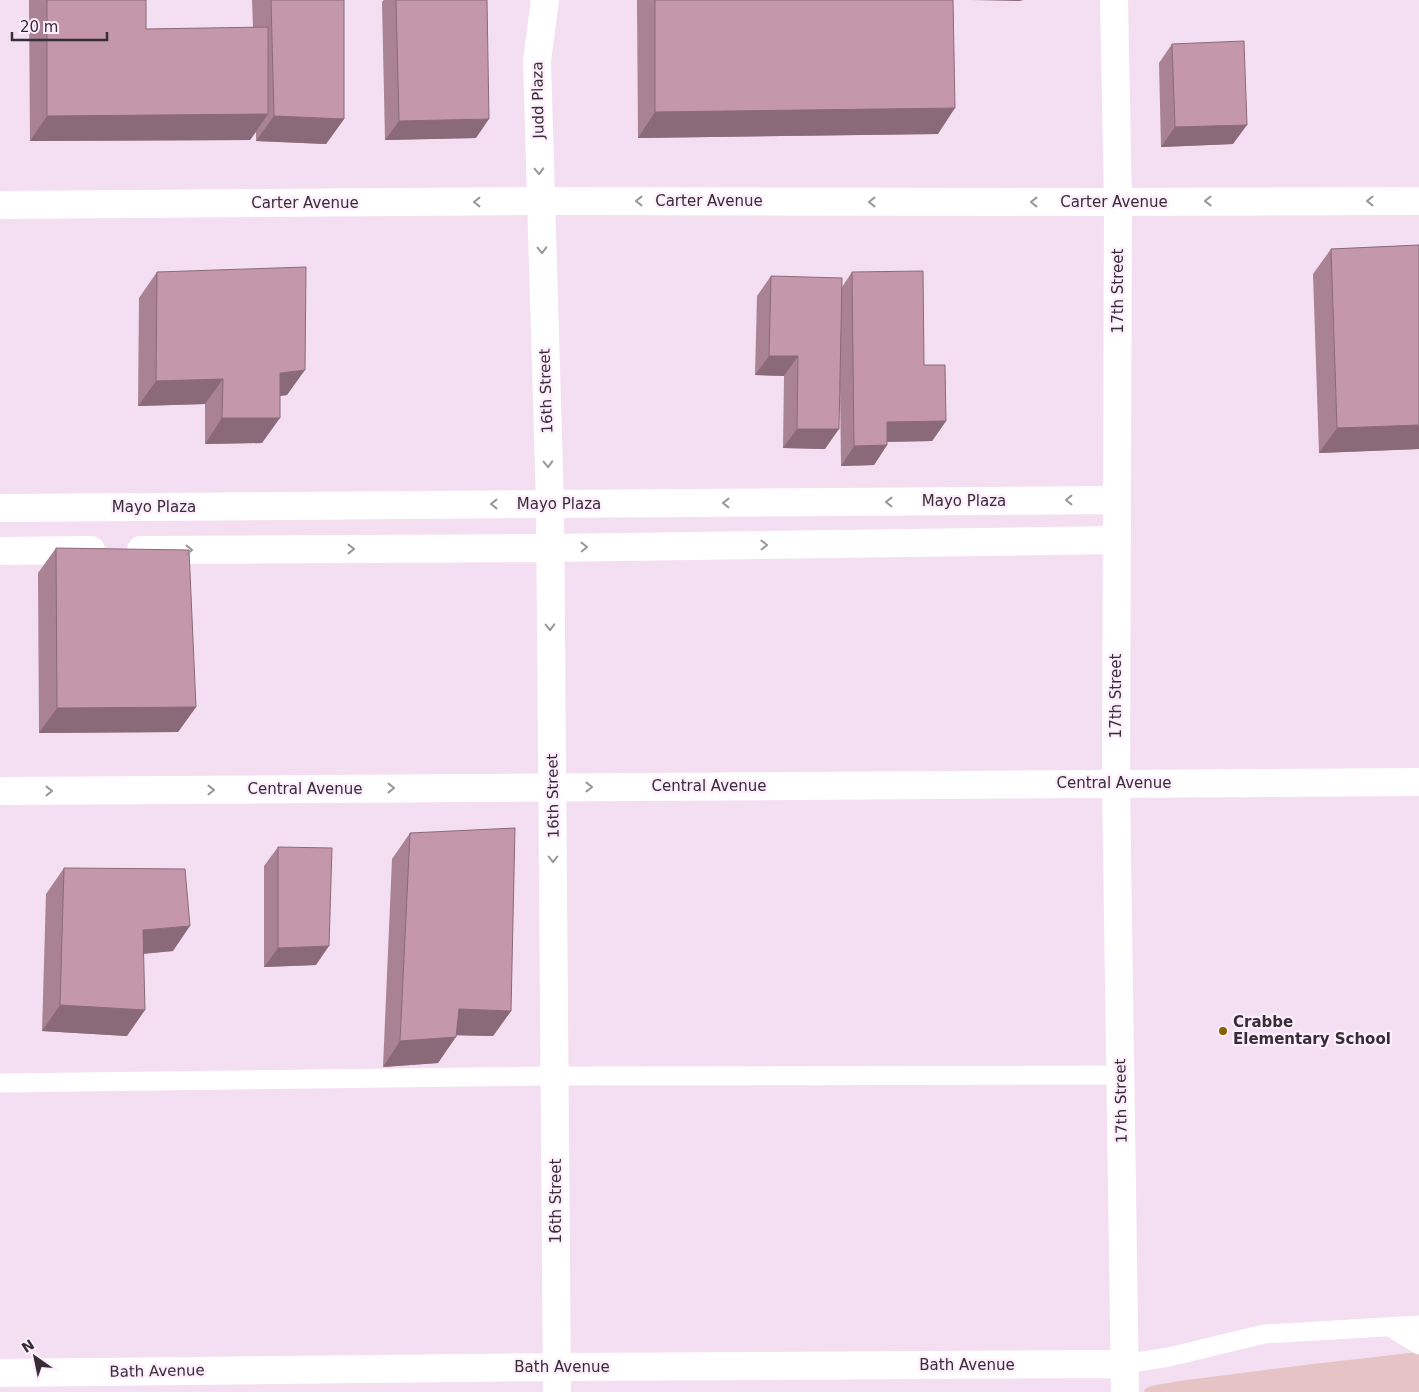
<svg xmlns="http://www.w3.org/2000/svg" width="1419" height="1392" viewBox="0 0 1419 1392" font-family="'DejaVu Sans',sans-serif">
<style>
.green{fill:#e6c4c6}
.lines{fill:none;stroke-linecap:round;stroke-linejoin:round}
.lane{stroke:#fff;stroke-width:19}
.street{stroke:#fff;stroke-width:28}
.secondary{stroke:#fff;stroke-width:28}
.wall{fill:#a98293}
.shaded-wall{fill:#8a6a78}
.building{fill:#c597ab;stroke:#8a6a78}
.oneway{stroke:#9a969a}
.poi-dot{fill:#8a6000;stroke:#feedfc;stroke-width:2}
.labels{text-anchor:middle;dominant-baseline:central;stroke-width:4.5;stroke-linejoin:round;paint-order:stroke}
.street-label{font-size:15px;fill:#352e35;stroke:#feedfc}
.poi-label{font-size:15px;font-weight:bold;fill:#352e35;stroke:#feedfc;text-anchor:start}
</style>
<rect width="100%" height="100%" fill="#f3dff1"/>
<path class="green" d="M1419 1352V1392H1144L1145 1389 1151 1386 1179 1381 1313 1364Z"/>
<g class="lines">
<path class="lane" d="M0 1083 555 1076 1120 1075
M1390 1327 1419 1345
M1125 1364 1169 1357 1264 1334 1419 1325"/>
<path class="street" d="M545 0 537 61 550 504 557 1392
M1114 0 1118 202 1116 783 1125 1392
M0 508 1117 500
M141 550 549 548 1117 540
M0 551 91 550
M0 1373 557 1367 1125 1364"/>
<path class="secondary" d="M0 205 540 201 1085 202 1419 201
M0 791 1419 782"/>
</g>
<path class="wall" d="M29 0H146V29L253 28 252 0H344V119L326 144 256 141V132L250 140 30 141Z
M384 0H487L476 138 385 140 382 2Z
M637 0H953L938 134 638 138Z
M1172 44 1233 144 1161 147 1159 63Z
M1419 245V449L1319 453 1313 274 1331 249Z
M157 272 287 395 280 396 262 443 205 444V404L138 406 139 298Z
M852 272 924 365 946 421 932 441 887 442V445L874 465 841 466 840 388 825 449 783 448 784 376 755 375 757 296 771 276 842 287Z
M56 548 196 707 178 732 39 733 38 573Z
M410 833 511 1011 493 1036 456 1035 438 1063 383 1067 392 859Z
M278 847 316 965 264 967V866Z
M64 868 173 951 144 954 127 1036 42 1031 46 894Z"/>
<path class="shaded-wall" d="M972 0H1024L1019 1Z
M955 108 938 134 638 138 655 112Z
M268 114 250 140 30 141 47 116Z
M274 116 344 119 326 144 256 141Z
M489 119 476 138 385 140 399 121Z
M1247 125 1233 144 1161 147 1175 127Z
M769 356H798L784 376 755 375Z
M305 370 287 395 262 398 280 373Z
M223 379 205 404 138 406 156 381Z
M222 418H280L262 443 205 444Z
M946 421 932 441 874 442 887 422Z
M1419 425V449L1319 453 1337 428Z
M797 429H839L825 449 783 448Z
M887 445 874 465 841 466 854 446Z
M196 707 178 732 39 733 57 708Z
M190 926 173 951 125 955 143 930Z
M329 946 316 965 264 967 278 948Z
M60 1005 145 1010 127 1036 42 1031Z
M459 1009 511 1011 493 1036 441 1035Z
M456 1037 438 1063 383 1067 400 1041Z"/>
<path class="building" d="M47 0H146V29L268 27V114L47 116Z
M271 0H344V119L274 116Z
M396 0H487L489 119 399 121Z
M655 0H953L955 108 655 112Z
M1244 41 1247 125 1175 127 1172 44Z
M1419 245V425L1337 428 1331 249Z
M306 267 305 370 280 373V418H222L223 379 156 381 157 272Z
M923 271 924 365H945L946 421 887 422V445L854 446 852 272Z
M771 276 842 278 839 429H797L798 356H769Z
M56 548 189 550 196 707 57 708Z
M515 828 511 1011 459 1009 456 1037 400 1041 410 833Z
M278 847 332 848 329 946 278 948Z
M64 868 185 869 190 926 143 930 145 1010 60 1005Z"/>
<defs><path id="oneway-chevron" d="M-2-3.5L2.5 0L-2 3.5" fill="none" stroke-width="1.6" stroke-linecap="round" stroke-linejoin="round" transform="scale(1.25)"/></defs>
<g class="oneway">
<use href="#oneway-chevron" transform="translate(539 171) rotate(88)"/>
<use href="#oneway-chevron" transform="translate(639 201) rotate(-180)"/>
<use href="#oneway-chevron" transform="translate(1208 201) rotate(180)"/>
<use href="#oneway-chevron" transform="translate(1370 201) rotate(180)"/>
<use href="#oneway-chevron" transform="translate(477 202) rotate(180)"/>
<use href="#oneway-chevron" transform="translate(872 202) rotate(-180)"/>
<use href="#oneway-chevron" transform="translate(1034 202) rotate(-180)"/>
<use href="#oneway-chevron" transform="translate(542 250) rotate(89)"/>
<use href="#oneway-chevron" transform="translate(548 464) rotate(88)"/>
<use href="#oneway-chevron" transform="translate(1069 500) rotate(180)"/>
<use href="#oneway-chevron" transform="translate(889 502) rotate(180)"/>
<use href="#oneway-chevron" transform="translate(726 503) rotate(180)"/>
<use href="#oneway-chevron" transform="translate(494 504) rotate(180)"/>
<use href="#oneway-chevron" transform="translate(764 545) rotate(-1)"/>
<use href="#oneway-chevron" transform="translate(584 547) rotate(-1)"/>
<use href="#oneway-chevron" transform="translate(351 549)"/>
<use href="#oneway-chevron" transform="translate(189 550)"/>
<use href="#oneway-chevron" transform="translate(550 627) rotate(89)"/>
<use href="#oneway-chevron" transform="translate(589 787)"/>
<use href="#oneway-chevron" transform="translate(391 788)"/>
<use href="#oneway-chevron" transform="translate(211 790)"/>
<use href="#oneway-chevron" transform="translate(49 791)"/>
<use href="#oneway-chevron" transform="translate(553 859) rotate(90)"/>
</g>
<circle class="poi-dot" cx="1223" cy="1031" r="5"/>
<g class="labels">
<g class="street-label">
<text transform="translate(538 100) rotate(-91)">Judd Plaza</text>
<text x="709" y="201">Carter Avenue</text>
<text x="1114" y="202">Carter Avenue</text>
<text x="305" y="203">Carter Avenue</text>
<text transform="translate(1118 291) rotate(-90)">17th Street</text>
<text transform="translate(546 391) rotate(-92)">16th Street</text>
<text x="964" y="501">Mayo Plaza</text>
<text x="559" y="504">Mayo Plaza</text>
<text x="154" y="507">Mayo Plaza</text>
<text transform="translate(1116 696) rotate(-90)">17th Street</text>
<text x="1114" y="783">Central Avenue</text>
<text x="709" y="786">Central Avenue</text>
<text x="305" y="789">Central Avenue</text>
<text transform="translate(553 796) rotate(-91)">16th Street</text>
<text transform="translate(1121 1101) rotate(-91)">17th Street</text>
<text transform="translate(556 1201) rotate(-90)">16th Street</text>
<text x="967" y="1365">Bath Avenue</text>
<text x="562" y="1367">Bath Avenue</text>
<text transform="translate(157 1371) rotate(-1)">Bath Avenue</text>
</g>
<g class="poi-label">
<text x="1233" y="1022">Crabbe<tspan x="1233" dy="17">Elementary School</tspan></text>
</g>
</g>
<g transform="translate(35 1357) rotate(327)" stroke="#feedfc" stroke-width="4" paint-order="stroke">
<path d="M0-4L9 19L0 12L-9 19Z" fill="#352e35"/>
<text y="-8" font-size="14" font-weight="bold" text-anchor="middle" fill="#352e35">N</text>
</g>
<path d="M12 32v8h95v-8" fill="none" stroke="#352e35" stroke-width="2.5"/>
<text x="20" y="32" font-size="15" fill="#352e35" stroke="#feedfc" stroke-width="4" paint-order="stroke">20 m</text>
</svg>
